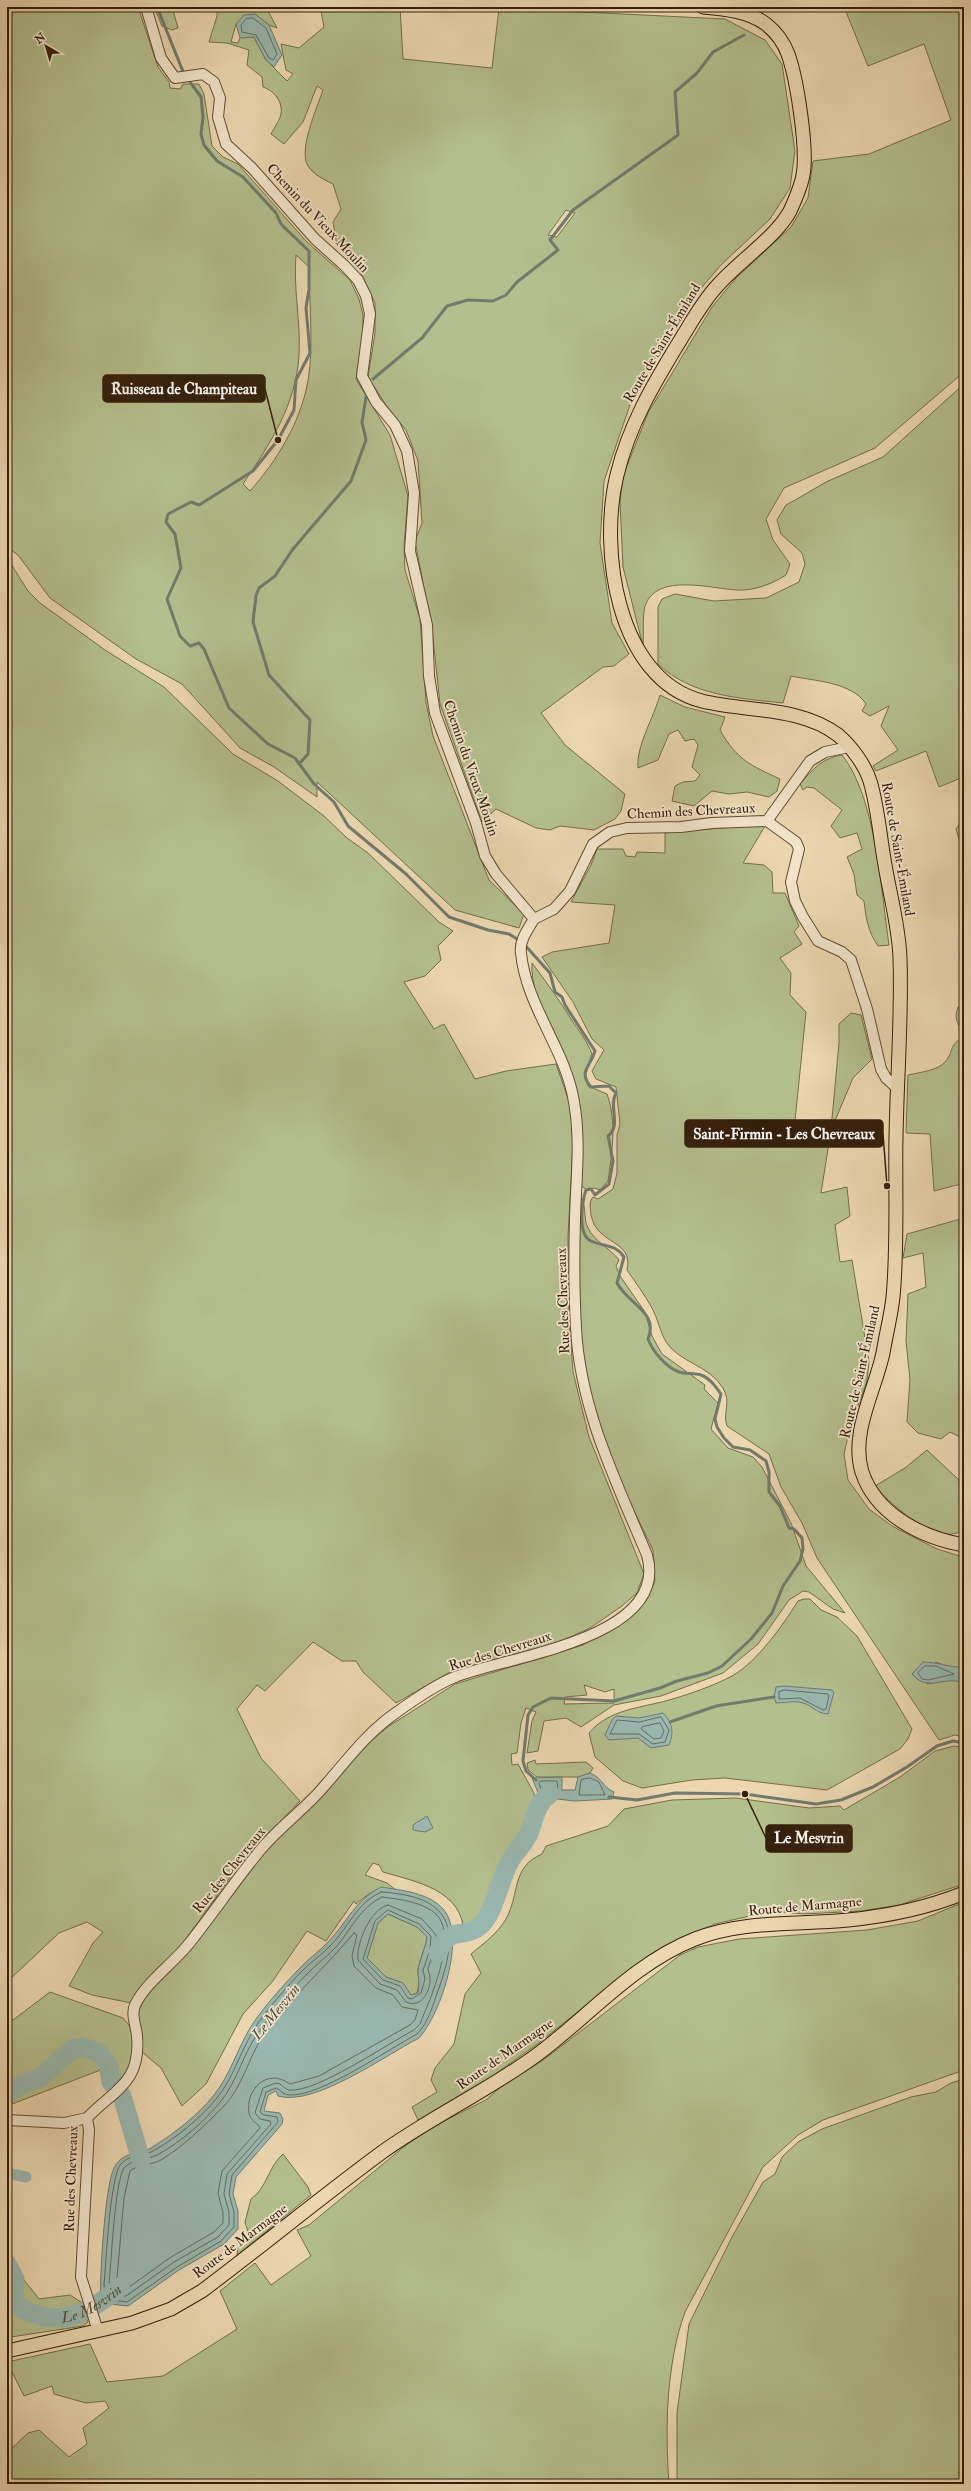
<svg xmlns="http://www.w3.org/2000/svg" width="971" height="2491" viewBox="0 0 971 2491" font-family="'IM FELL Double Pica',serif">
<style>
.green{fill:#b4bf8e;stroke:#746f4c;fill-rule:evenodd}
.water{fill:#99b8b0;stroke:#717b6e;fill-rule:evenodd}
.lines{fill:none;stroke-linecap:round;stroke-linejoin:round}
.shore{stroke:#666c5e;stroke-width:1}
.stream{stroke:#717b6e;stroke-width:3}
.canal{stroke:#99b8b0;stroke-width:11}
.river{stroke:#99b8b0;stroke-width:19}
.minor-casing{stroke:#624d34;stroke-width:12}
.major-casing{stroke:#341f0b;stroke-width:15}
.minor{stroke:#f3e5cc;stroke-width:10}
.major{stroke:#ecd7b1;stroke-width:13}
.labels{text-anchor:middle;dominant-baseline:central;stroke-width:3.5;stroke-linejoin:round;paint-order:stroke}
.street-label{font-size:14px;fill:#341f0b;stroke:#f3e5cc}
.water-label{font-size:15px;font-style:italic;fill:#524d3d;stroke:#f3e5cc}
.leader{fill:none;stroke:#341f0b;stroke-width:1.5}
.callout-dot{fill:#341f0b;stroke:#f3e5cc;stroke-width:1.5}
.callout{fill:#341f0b;stroke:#341f0b;stroke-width:1.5}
.callout-label{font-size:15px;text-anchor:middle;font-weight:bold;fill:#fff}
</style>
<rect width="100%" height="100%" fill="#ecd7b1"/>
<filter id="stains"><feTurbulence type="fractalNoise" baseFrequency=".005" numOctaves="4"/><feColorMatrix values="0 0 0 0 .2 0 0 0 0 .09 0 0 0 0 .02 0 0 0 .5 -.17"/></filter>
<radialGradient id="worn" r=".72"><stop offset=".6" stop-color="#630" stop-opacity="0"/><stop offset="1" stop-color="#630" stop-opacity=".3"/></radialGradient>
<path class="green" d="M7 7H138L158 67 169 82 170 88 180 89 183 84H199L204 94 212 146 223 157 238 164 307 242 350 280 359 299 363 315V335L356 379 390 435 408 496 404 545 405 570 420 619 426 703 433 736 489 880 524 914 519 928 455 910 317 782V797L274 767 240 748 182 684 136 659 50 598 18 555 7 547ZM296 255 309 267C309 304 314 344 308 381 301 421 277 461 250 491L243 484C270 444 296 405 299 355 301 322 293 288 296 255Z
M154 7H172L178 28 172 30 162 26Z
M217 7H266L277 28 269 25 255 14 236 24 231 42 238 43 240 38 254 37 266 60 287 81 293 74 286 70 281 44 299 48 324 27 321 11 322 7H400L403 59 492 68 499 8 725 19 765 40 782 64 795 151 790 188 770 219 722 264 702 287 657 355 633 396 604 481 600 543 612 623 629 654 614 666 603 667 541 713 565 745 625 794 621 811 615 819 594 830 560 826 550 830 536 828 496 809 482 822 440 704 432 629 415 541 422 523 418 461 406 430 386 405 368 377 375 333V303L361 273 337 246 333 222 341 209 333 184C323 179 314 175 308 166 298 150 317 108 323 90L317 86 303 122 284 144 271 134C274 128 280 120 281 114 283 101 274 91 263 87L262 77 247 65 249 50 227 43 209 42 217 16ZM566 210 575 213 557 237 548 235Z
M844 7H964V372L875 448 784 488 766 519 773 540 790 564 786 575C772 584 754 591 737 590 713 589 656 572 645 606 642 618 644 634 643 646L623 567 620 502 623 476 648 413 712 307 736 278 791 227 808 198 813 161 869 154 951 120 924 44 868 66Z
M964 384V785L961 778 939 787 926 751 876 771 873 766 898 750 881 726 889 706 870 716 862 711 866 704C852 682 814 681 791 676L783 703C738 698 692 696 658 664V607L662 599 675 594 714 601 766 598 799 582 805 564 802 553 781 534 777 520 786 505 797 499 826 482 883 457Z
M7 563 11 564 28 591 40 603 105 650 164 687 233 754 278 781 324 816 347 838 368 853 439 922 453 931 438 946 441 960 425 976 404 982 434 1029 444 1024 475 1079 506 1071 556 1064 572 1110 573 1142 568 1236 569 1318 573 1372 589 1437 644 1574 637 1593 622 1606 590 1628 557 1643 448 1673 396 1703 363 1672 356 1661H342L313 1642 265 1691 257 1685 237 1709 261 1758 300 1801 239 1865 181 1946 131 2003 92 1995 69 1986 93 1943 103 1932 87 1922 59 1933 7 1982Z
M660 695 685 707 725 717 720 730C737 760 750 765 780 779L777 791 769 797 747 792 729 794 712 791 694 806 672 801 675 786 683 782 695 781 700 775 692 767 698 745 694 739 685 741 678 730 669 734 658 760 638 768C636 746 654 717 660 695Z
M842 755C876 797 881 891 889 945L878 946C868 932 866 918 864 901L857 895 854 874 847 857 862 849 857 833 840 838 831 826 842 810 814 788 807 787 803 790 800 784C813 769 822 758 842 755Z
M964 818V857L956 829Z
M753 825 765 826 743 863 764 865 772 872 773 893H785L799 926 794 932 802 944 780 958 791 973 790 995 806 1012 794 1131 831 1129 839 1043V1024L851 1013 861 1015 872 1059 853 1078 831 1130 821 1193 847 1187 850 1216 835 1225 840 1262 852 1260 869 1362 867 1381 850 1427 844 1454 848 1480 869 1509 892 1526 937 1549 963 1557 964 1667 952 1668 936 1662 927 1684 955 1679 964 1683V1737L955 1735 939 1740 817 1558 802 1523 781 1487 769 1454 727 1426C722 1411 732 1404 723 1388 709 1365 680 1363 666 1342 660 1332 658 1319 652 1308 645 1295 635 1282 627 1270 634 1239 597 1246 591 1215 590 1208 589 1202 593 1197L598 1199 613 1189 617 1173V1135L620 1124 616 1087 596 1079 592 1071 604 1050 592 1039 573 1002 542 957 552 952 609 943 615 905 571 902 591 865 597 849H623L626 856 635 857 637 852 665 853V833Z
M532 963C545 980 556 996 568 1014 576 1028 586 1038 592 1054 588 1067 583 1072 588 1086L607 1094C617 1121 612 1153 608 1181L600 1190 594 1188 588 1190 581 1186C581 1167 584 1124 579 1107 568 1068 529 1000 532 963Z
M964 1006V1033C957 1024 954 1018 958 1007Z
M964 1036V1198L961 1184 934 1191 930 1134 906 1133 908 1075C920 1072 938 1071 946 1061 955 1049 947 1048 964 1036Z
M580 1197C587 1204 583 1219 588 1228 595 1242 609 1247 619 1260L616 1266 620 1276 645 1312 652 1336 662 1354 705 1385 704 1389 718 1403 711 1429 728 1448 753 1457 762 1467 791 1523 806 1566 845 1613 833 1609 809 1592 803 1591 789 1600 758 1644 723 1673 661 1696 614 1705 581 1727 566 1718 544 1721 538 1751 527 1753 532 1721 536 1712 526 1708 521 1723 517 1753 511 1754 512 1765 518 1764 534 1793 536 1823C510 1852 486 1890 483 1929L474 1937H467L464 1934C463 1890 417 1882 383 1872L379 1865 373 1863 365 1875 387 1883 396 1890C376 1887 372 1891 356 1904L354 1901 326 1941 307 1931 272 1982 243 2014 206 2084 182 2106 161 2068 142 2052 137 2014 147 1994 265 1851 316 1801 364 1747 389 1726 455 1684 583 1645 638 1611 648 1597 655 1581 653 1550 622 1486 600 1430 581 1356 578 1268ZM584 1685 605 1692 614 1689V1703L564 1704 565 1697 587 1695Z
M964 1218V1439L950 1432 941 1439 918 1433 907 1422 910 1380 906 1341 908 1294 926 1287 923 1253 903 1258 907 1234Z
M927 1450 959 1480 961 1532C957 1533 950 1535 946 1534 922 1531 889 1503 875 1486L905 1468Z
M804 1599H810L821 1610 837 1617 857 1636 912 1729 908 1739 900 1749 827 1790 725 1778 692 1780 642 1788 623 1781 595 1757 589 1733C609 1709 641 1708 669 1700 690 1694 713 1686 732 1676 757 1662 783 1625 798 1601Z
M954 1746 964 1747V1884L899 1905 861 1911 804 1914 772 1911 715 1924 674 1942 631 1969 539 2043 495 2074 418 2120 412 2107 437 2092 431 2080 435 2068 454 2044 465 1994 481 1973 471 1954C484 1943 497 1934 506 1919 520 1894 511 1867 542 1854L546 1846 608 1826 624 1809 672 1800 736 1798 809 1808 840 1806 844 1810 900 1777 935 1751Z
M535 1760 536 1764 586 1762 593 1768 590 1773 578 1777H537L528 1770 527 1763Z
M964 1902V2070L823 2120 798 2135 763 2167 685 2312C666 2365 665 2428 669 2484H7V2453L28 2433 39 2430 69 2457 87 2444 83 2428 109 2408 105 2401 86 2403 54 2394 52 2386 24 2396 7 2362 90 2344 107 2382 163 2376 237 2329 220 2291 255 2263 271 2285 311 2256 297 2230 309 2225 405 2146 430 2128 486 2100 504 2084 542 2061 680 1955 698 1947 739 1939 867 1930 918 1921Z
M388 1914 417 1927 427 1937C426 1947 418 1964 418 1971 419 1981 420 1981 417 1993L411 1995 403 1983 386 1977 367 1958 378 1923Z
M50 1992 123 2018 129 2025 132 2032 133 2057 123 2082 118 2087 103 2069 7 2106V2013L13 2020Z
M964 2079V2484H677V2413L689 2324 732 2237 763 2182 775 2174 782 2157 798 2142 822 2129 911 2097 936 2092 951 2083Z
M283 2154 308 2187 311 2195 237 2255 238 2247 249 2235 245 2222 251 2199C267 2188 268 2167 283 2154Z
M7 2238 9 2261 39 2299 70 2295 84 2304 88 2322 83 2326 11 2337 7 2334Z"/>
<path class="water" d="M255 14 269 25 282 55 274 67 266 60 254 37 240 38 236 24 244 15Z
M923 1662C938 1662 950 1668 964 1667V1683C944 1675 928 1693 912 1674Z
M784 1686 832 1690 834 1692 828 1714C816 1714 810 1703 799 1702 792 1701 783 1703 776 1703L774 1697 776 1687Z
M663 1713C673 1723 674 1733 669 1745L651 1748 638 1738 609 1740 605 1735 612 1720 616 1716 639 1718Z
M590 1773C604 1779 602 1787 614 1792L612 1799 575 1801 557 1799 547 1801 539 1795 532 1778 562 1777V1790H575L578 1777Z
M427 1816 433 1828 425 1832 413 1830V1825Z
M381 1887C401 1890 429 1893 443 1909 467 1935 441 2014 419 2038 386 2055 314 2107 278 2096L276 2091 268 2095 264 2111 280 2113 283 2119 282 2124 236 2177 233 2194 238 2211V2229L224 2244 179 2270 128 2306 101 2303C99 2281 105 2186 114 2168 124 2149 139 2157 154 2146 176 2132 198 2115 214 2095 230 2075 237 2050 250 2028 261 2010 285 1983 300 1968 309 1958 320 1951 329 1941 347 1922 356 1899 381 1887ZM388 1914 417 1927 427 1937C426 1947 418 1964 418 1971 418 1981 420 1980 418 1993L411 1995 403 1983 386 1977 367 1958 378 1923Z"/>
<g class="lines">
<path class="shore" d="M253 18 266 28 277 54 273 60 269 58 256 35 242 32 241 25 246 19Z
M925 1666H936L954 1674 928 1680 922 1679 918 1673Z
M784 1690 828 1694 829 1696 826 1709 823 1710 800 1698 779 1699V1692Z
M661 1717 669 1730 665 1742 653 1744 639 1734H610L617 1720 639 1722Z
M660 1723 664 1731 661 1738 654 1739 641 1729 642 1727Z
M590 1778 599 1782 605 1795H579L581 1780Z
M541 1781H557L558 1794 545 1796 539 1784Z
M381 1892C450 1896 461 1926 439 1988 433 2004 429 2022 417 2034 387 2050 320 2097 289 2095 282 2094 281 2090 276 2088L266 2092 260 2112 264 2115 277 2117 278 2122 232 2175 229 2194 234 2212V2227L221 2241 177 2267 127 2302 106 2299 104 2285C106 2262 110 2181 120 2165 128 2154 144 2157 155 2150 177 2137 201 2118 217 2098 233 2078 240 2053 253 2031 263 2014 288 1985 303 1970 312 1961 323 1954 332 1944 349 1926 357 1903 381 1892Z
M382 1897C399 1899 424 1902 437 1915 458 1938 430 1999 420 2024L414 2030C387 2044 316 2093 289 2090 284 2089 282 2083 276 2083L263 2088 255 2113 260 2119 270 2121 271 2124 227 2174 224 2194 229 2212V2225L218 2237 174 2262 126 2296 110 2294 109 2285C111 2264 115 2181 124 2168 130 2160 147 2160 157 2155 180 2143 205 2121 221 2101 238 2080 243 2053 259 2032 273 2012 290 1991 307 1974 316 1964 327 1957 336 1947 351 1930 360 1907 382 1897Z
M388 1905 422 1919 436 1935C437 1947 431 1957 428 1969 428 1972 430 1974 430 1978 431 1991 421 2009 406 2002L397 1990 380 1984 358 1960C356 1944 370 1909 388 1905Z
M388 1910 419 1924 431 1936 430 1950 423 1970 425 1979 421 1993 412 1999 408 1998 400 1986 383 1980 363 1959 375 1921Z
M354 1933 357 1935 352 1956 354 1966 376 1988 393 1995 402 2007 418 2010 415 2020 410 2025 319 2076 290 2084C267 2067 245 2090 249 2113 250 2121 258 2123 260 2128L222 2171 218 2193 223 2213V2223L214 2232 171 2257 125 2290 116 2289 124 2198 130 2171C136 2165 152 2165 161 2160 184 2146 204 2126 223 2107 243 2087 248 2058 263 2036 290 1998 325 1968 354 1933Z"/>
<path class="stream" d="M157 7 184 74
M187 78 201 97 203 117 201 134 204 145 217 161 243 177 276 213 281 224 288 231 309 251V289L306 308 310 353 296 380 294 410 278 440 253 471 199 505 191 502 168 514 166 522 175 534 181 568 167 599 180 636 190 646 199 643 204 649 229 708 268 744 295 758 314 784 334 802 348 826 406 874 449 917 488 930 509 934 522 942 550 973 555 992 562 997 565 1005 595 1051C590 1068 578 1071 591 1087L609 1086 616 1093C608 1107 622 1125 608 1136L613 1161 609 1184 595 1195 591 1189 586 1190C582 1202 577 1234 591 1241 604 1247 616 1244 624 1257L617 1283C629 1305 659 1312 648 1339 653 1352 666 1367 679 1372 686 1374 694 1373 701 1375 710 1378 716 1387 721 1394L715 1419 717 1427 724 1438 733 1447 750 1450 766 1461 769 1472V1492L780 1506 789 1528 794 1529 802 1538 803 1549 800 1561 783 1586 772 1613 751 1639 722 1666 708 1673 677 1681 660 1688 614 1701 551 1698 533 1707 528 1715 523 1761 526 1771 536 1780
M373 379 422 338 447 306 468 300 493 301 506 295 517 282 558 250 550 240 573 210 678 135 675 92 697 73 713 52 744 35
M299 764 308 754 310 720 269 675 253 622 256 596 259 588 275 576 293 549 351 481 366 440 362 422 366 397
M670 1722 716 1706 774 1697
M609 1797 637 1800 675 1793 745 1794 816 1804 841 1800 873 1787 907 1767 937 1746 953 1741 964 1743"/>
<path class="canal" d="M7 2173 26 2177"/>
<g class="river">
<path d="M438 1953C447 1924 468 1941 483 1923 497 1905 499 1881 510 1861 515 1852 525 1843 529 1833 535 1818 536 1803 550 1794"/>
<path d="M7 2094 18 2086 41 2077 72 2049 83 2047 98 2052 108 2064 111 2082 122 2096 141 2160"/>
<path id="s1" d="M7 2264 15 2279 13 2303C53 2331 86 2316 120 2287"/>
</g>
<defs>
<path id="minor" d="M146 7 161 58 175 78 203 74 214 82 220 98 218 117 226 144 252 168 315 239 345 266 358 280 366 296 370 314 362 376 376 402 395 425 407 451 414 493 410 551 427 625 429 676 435 713 476 823 485 856 496 874 534 919
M767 821 810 761 825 752 849 747
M534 919 554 909 570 891 593 844 610 832 627 828 681 827 712 823 767 821 796 842 799 849 791 882 795 901 803 917 818 941 842 952 851 960 867 1009 881 1069 886 1078 897 1088
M7 2120 64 2123 87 2118
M98 2331 81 2277 89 2130 87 2118C115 2089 141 2083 137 2036 136 2024 130 2014 136 2003 148 1981 171 1965 187 1946 213 1914 236 1879 262 1848 280 1827 302 1811 320 1791 345 1763 366 1733 397 1712 415 1699 435 1685 455 1677 507 1656 671 1639 647 1555 616 1481 580 1409 576 1328 574 1292 574 1254 575 1218 576 1179 581 1141 574 1102 566 1050 526 1006 521 953 519 941 528 929 534 919"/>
<path id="major" d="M703 7C725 9 748 11 766 24 776 32 784 43 788 54 797 79 808 150 803 175 801 187 795 200 790 211 777 236 738 262 718 285 703 301 692 321 681 339 654 383 629 425 617 475 599 548 616 679 702 701 746 712 800 706 838 735 851 746 865 765 870 781 878 807 880 838 885 865 890 895 899 927 900 958 902 1017 897 1077 896 1137 895 1190 898 1245 893 1297 891 1316 886 1334 883 1353 875 1391 850 1433 862 1472 876 1515 923 1538 964 1545
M7 2351 132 2323 171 2309 202 2291C262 2246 320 2198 381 2153 431 2117 488 2091 538 2054 589 2016 634 1963 695 1939 743 1920 797 1925 848 1920 888 1916 927 1908 964 1893"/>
</defs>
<use href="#minor" class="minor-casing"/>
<use href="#major" class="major-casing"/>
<use href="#minor" class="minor"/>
<use href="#major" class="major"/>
</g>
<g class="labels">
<g class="street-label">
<text transform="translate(318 218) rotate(47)">Chemin du Vieux Moulin</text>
<text transform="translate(662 343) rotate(-59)">Route de Saint-Émiland</text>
<text transform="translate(471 768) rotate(71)">Chemin du Vieux Moulin</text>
<text transform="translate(691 811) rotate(-3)">Chemin des Chevreaux</text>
<text transform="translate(898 849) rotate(80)">Route de Saint-Émiland</text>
<text transform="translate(563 1301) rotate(-92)">Rue des Chevreaux</text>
<text transform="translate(860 1372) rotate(-77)">Route de Saint-Émiland</text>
<text transform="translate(500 1651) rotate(-17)">Rue des Chevreaux</text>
<text transform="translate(229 1870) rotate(-51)">Rue des Chevreaux</text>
<text transform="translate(805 1906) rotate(-5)">Route de Marmagne</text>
<text transform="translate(505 2054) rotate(-35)">Route de Marmagne</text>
<text transform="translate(71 2179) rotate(-88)">Rue des Chevreaux</text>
<text transform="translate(240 2241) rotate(-37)">Route de Marmagne</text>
</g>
<g class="water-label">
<text transform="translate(276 2012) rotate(-51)">Le Mesvrin</text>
<text stroke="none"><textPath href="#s1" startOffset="126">Le Mesvrin</textPath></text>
</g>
</g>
<path class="leader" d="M278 440L265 389M887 1186L883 1134M745 1794L766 1838"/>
<g class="callout-dot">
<circle cx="278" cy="440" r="4"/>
<circle cx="887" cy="1186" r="4"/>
<circle cx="745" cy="1794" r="4"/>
</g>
<g class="callout">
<rect x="103" y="375" width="162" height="27" rx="4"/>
<rect x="685" y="1120" width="198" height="27" rx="4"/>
<rect x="766" y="1825" width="86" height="27" rx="4"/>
</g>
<g class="callout-label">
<text x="184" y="394">Ruisseau de Champiteau</text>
<text x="784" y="1139">Saint-Firmin - Les Chevreaux</text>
<text x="809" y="1843">Le Mesvrin</text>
</g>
<rect width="971" height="2491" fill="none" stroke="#ecd7b1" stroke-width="24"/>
<rect x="8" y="8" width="955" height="2475" fill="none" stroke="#341f0b" stroke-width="2"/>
<rect x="12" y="12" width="947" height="2467" fill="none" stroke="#341f0b"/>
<g transform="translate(46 46) rotate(322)" stroke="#f3e5cc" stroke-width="3" paint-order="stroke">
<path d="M0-3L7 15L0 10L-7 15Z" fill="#341f0b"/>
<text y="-6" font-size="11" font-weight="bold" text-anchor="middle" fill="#341f0b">N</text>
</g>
<rect width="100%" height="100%" filter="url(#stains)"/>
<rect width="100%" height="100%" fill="url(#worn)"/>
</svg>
